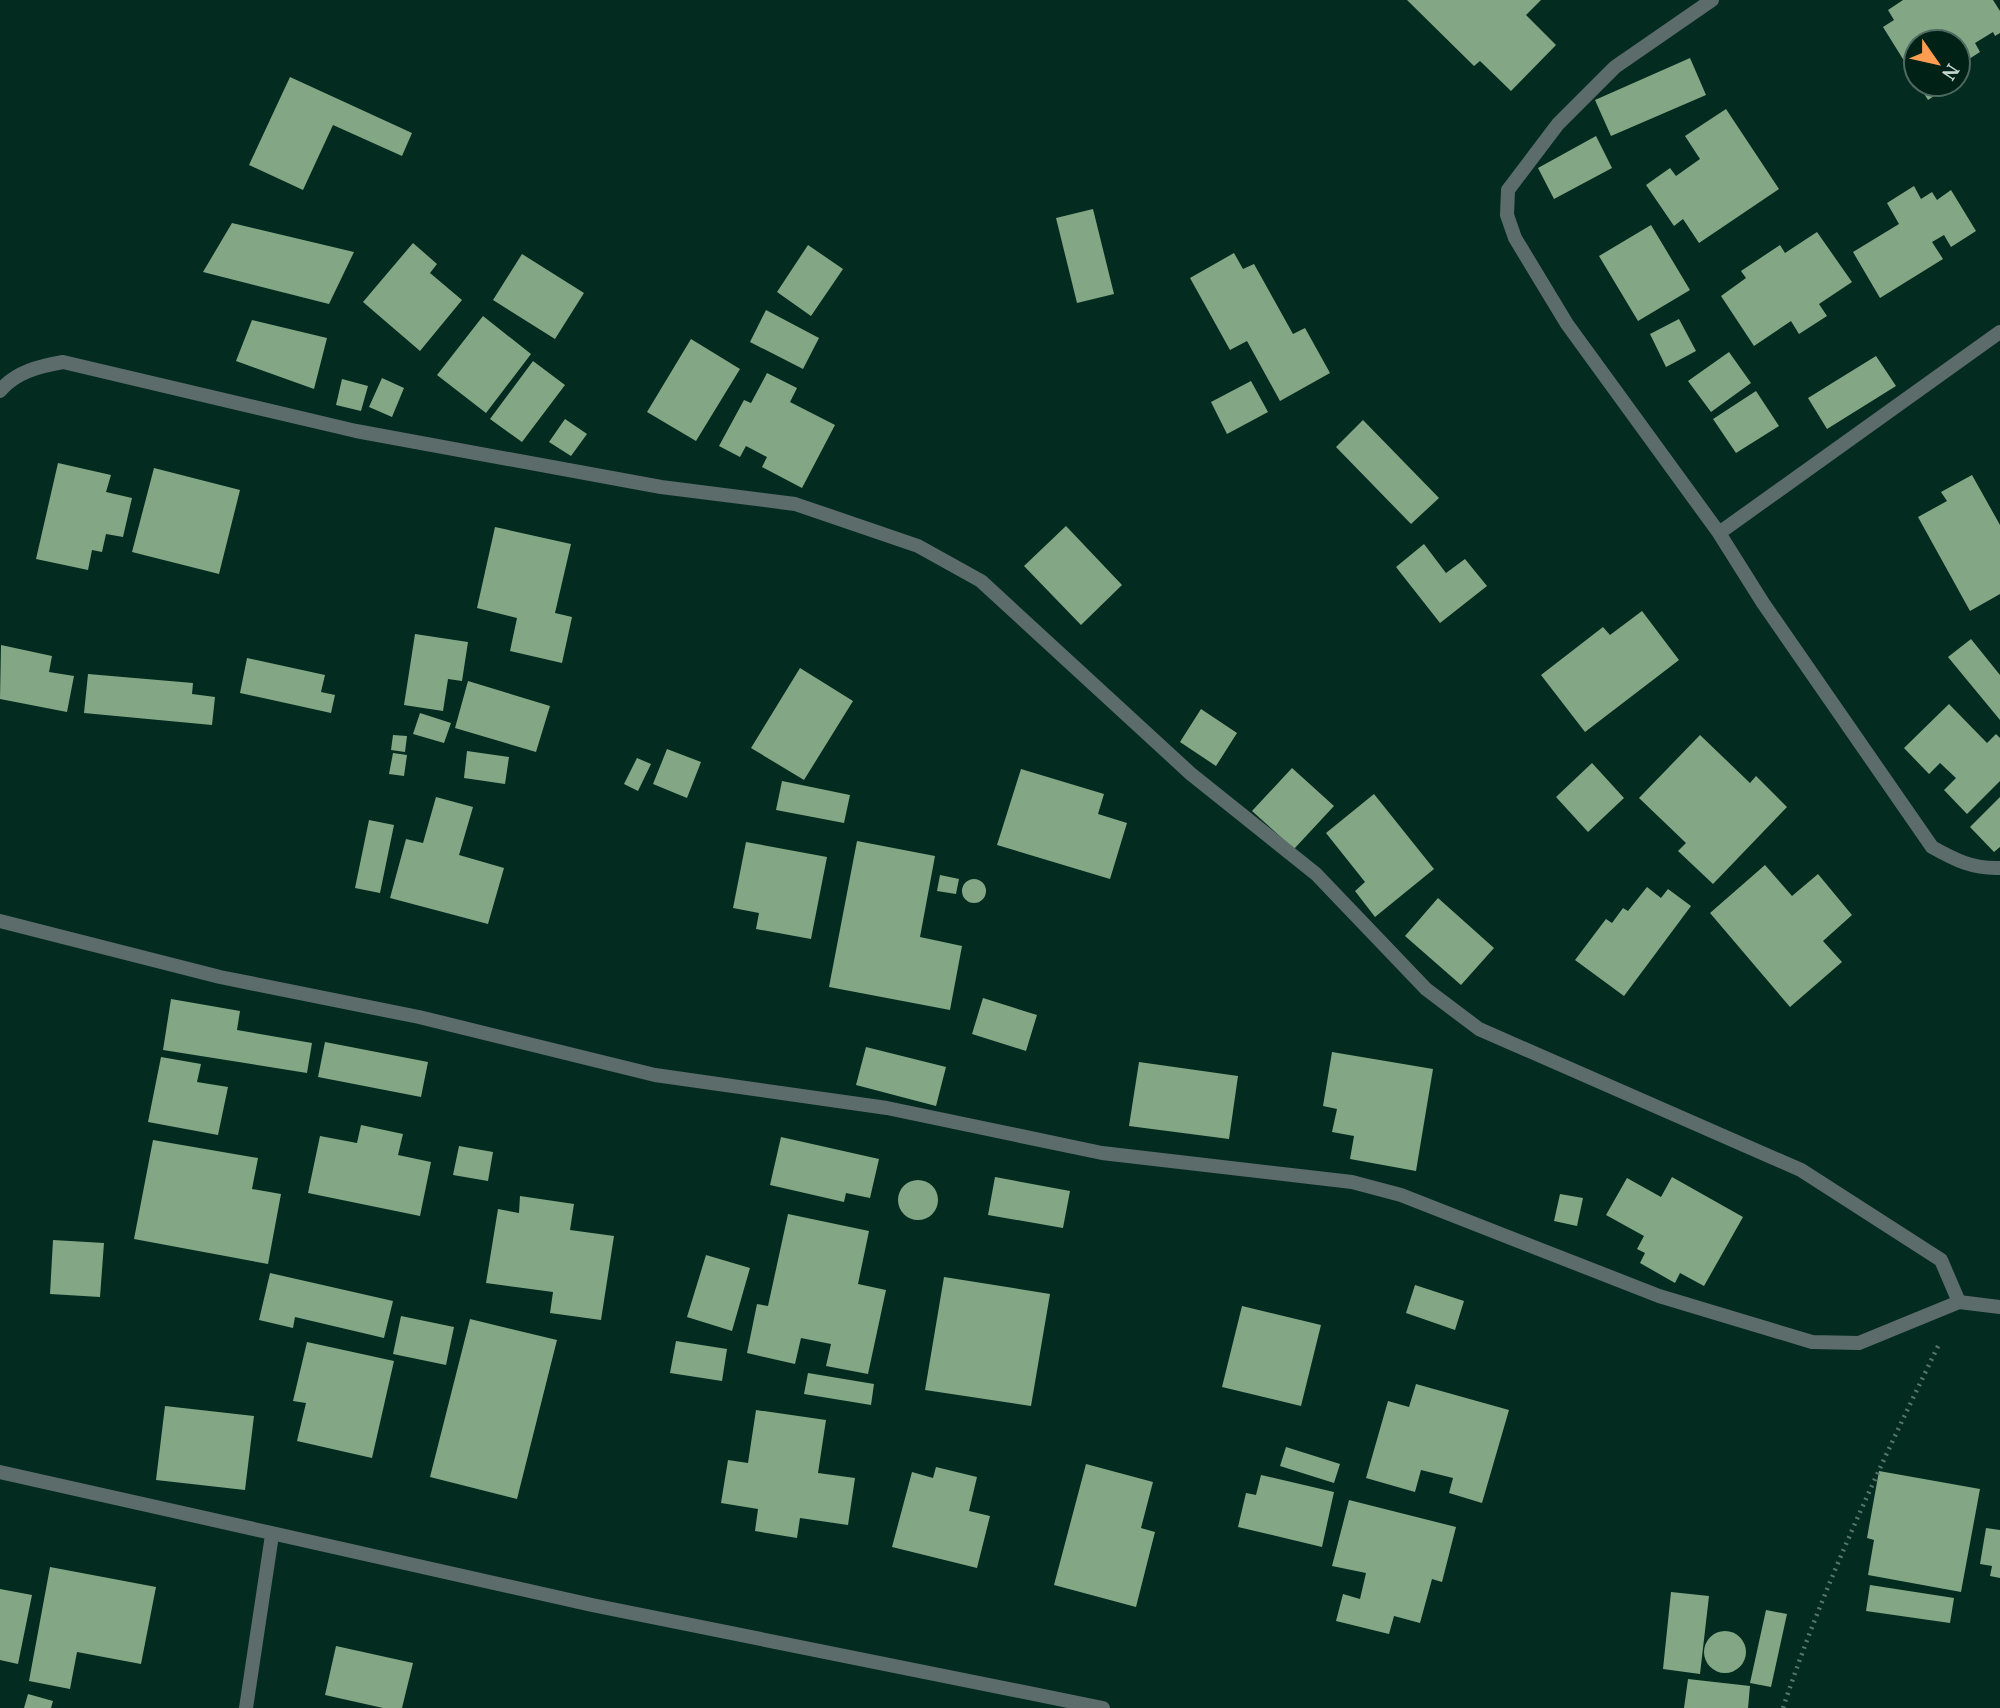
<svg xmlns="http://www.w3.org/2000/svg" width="2000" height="1708" viewBox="0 0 2000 1708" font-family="'PT Serif',serif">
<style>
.building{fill:#83a785}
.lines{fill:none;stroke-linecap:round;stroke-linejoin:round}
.path{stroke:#57756c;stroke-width:4.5;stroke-dasharray:2 5;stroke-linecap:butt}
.minor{stroke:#5b6c6b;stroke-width:14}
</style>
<rect width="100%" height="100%" fill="#042b20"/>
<path class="building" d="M1407 0H1541L1526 15 1556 45 1511 91 1480 61 1474 66Z
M1903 0H1993L2000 11V33L1995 36 1993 32 1975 43 1980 52 1958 66V42H1916V80L1883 27 1894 20 1888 10Z
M1690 58 1706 95 1611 136 1595 100Z
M290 77 412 133 402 156 333 125 303 190 249 165Z
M1918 84H1953L1928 100Z
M1726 109 1779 189 1699 243 1683 219 1674 226 1646 185 1670 168 1676 176 1700 159 1685 136Z
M1596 136 1612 168 1554 199 1538 168Z
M1914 186 1921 199 1932 192 1937 200 1951 190 1976 231 1951 247 1944 235 1932 242 1943 259 1880 298 1853 252 1899 224 1887 203Z
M1093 209 1114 294 1077 303 1056 218Z
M232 223 354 252 329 304 203 272Z
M1651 225 1690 290 1638 321 1599 256Z
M1817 232 1852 282 1819 304 1827 316 1799 334 1791 321 1754 346 1721 296 1746 278 1741 271 1780 245 1785 253Z
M413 243 437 264 430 273 462 300 420 351 363 302Z
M808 245 843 269 811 316 777 292Z
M1234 253 1243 269 1254 264 1293 334 1305 328 1330 373 1280 401 1247 341 1230 350 1190 278Z
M522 254 584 293 555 339 493 300Z
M766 310 819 338 803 369 750 342Z
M483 316 531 354 486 413 437 375Z
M1679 319 1696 351 1666 367 1650 334Z
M252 320 327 338 314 389 236 361Z
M691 339 740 369 696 441 647 412Z
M1729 352 1751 383 1711 412 1688 381Z
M1876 356 1896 386 1827 429 1808 398Z
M533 361 565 385 522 442 490 419Z
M767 373 797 388 790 402 835 425 802 488 762 467 767 457 746 446 740 457 719 446 744 400 751 403Z
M382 378 404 388 392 417 369 407Z
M342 379 368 386 361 411 336 405Z
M1251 381 1268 412 1227 434 1211 402Z
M1756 391 1779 426 1736 453 1713 419Z
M565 419 587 434 571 456 549 442Z
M1363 420 1439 498 1411 524 1336 447Z
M58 463 111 475 106 492 132 498 123 537 106 534 102 552 92 550 88 570 36 559Z
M154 468 240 490 219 574 132 552Z
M1972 475 2000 525V594L1970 611 1918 517 1947 501 1941 492Z
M1066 526 1122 585 1081 625 1024 566Z
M495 527 571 544 555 613 572 617 562 663 510 651 517 618 477 608Z
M1424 544 1446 573 1465 559 1487 586 1440 623 1396 567Z
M1642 611 1679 660 1585 732 1541 675 1603 627 1610 635Z
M415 634 468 642 462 681 448 679 443 711 404 705Z
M1971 639 2000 675V720L1948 657Z
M1 645 52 656 49 672 74 676 67 712 0 699Z
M247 658 325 675 321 692 335 695 331 713 240 693Z
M800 668 853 701 804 780 751 748Z
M88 674 193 683 192 694 215 697 212 725 84 713Z
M468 681 550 706 536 752 455 728Z
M1949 704 1987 743 1996 734 2000 738V781L1967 814 1944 790 1956 778 1940 763 1929 774 1904 748Z
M1201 709 1237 733 1216 766 1180 742Z
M420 713 451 723 444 743 413 734Z
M393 735 407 736 405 752 391 750Z
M1700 735 1750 783 1756 776 1787 807 1713 884 1678 851 1686 843 1639 798Z
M667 749 701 762 687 798 653 784Z
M467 751 509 757 505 784 464 778Z
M393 753 407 755 404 776 389 774Z
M637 758 651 764 638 791 624 784Z
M1592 763 1624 798 1588 832 1556 797Z
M1292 768 1334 806 1294 849 1252 811Z
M1021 769 1104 794 1098 814 1127 823 1110 879 997 845Z
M782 781 850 795 844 823 776 810Z
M1374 794 1434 869 1375 917 1355 891 1365 882 1326 833Z
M436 797 473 807 459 855 504 868 488 924 390 898 406 839 423 843Z
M2000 797V847L1994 852 1970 827Z
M369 820 394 825 380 893 355 888Z
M857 841 935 856 920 937 962 946 950 1010 829 987Z
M746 842 827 857 811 939 756 929 759 913 733 908Z
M1765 865 1792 896 1818 874 1852 915 1823 941 1842 962 1790 1007 1710 913Z
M940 875 959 879 956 894 937 891Z
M962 891a12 12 0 1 1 24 0a12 12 0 1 1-24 0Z
M1647 887 1661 898 1668 889 1691 906 1624 996 1575 960 1606 919 1612 923 1623 908 1628 911Z
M1438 898 1494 948 1461 985 1405 936Z
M983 998 1037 1015 1026 1051 972 1034Z
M171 999 240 1011 237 1030 312 1043 307 1073 163 1050Z
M325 1042 428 1062 421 1097 318 1077Z
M866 1047 946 1067 936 1106 856 1085Z
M1332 1052 1433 1069 1416 1171 1350 1159 1354 1136 1332 1132 1337 1109 1323 1106Z
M161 1057 201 1064 197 1082 228 1087 218 1135 148 1122Z
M1139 1062 1238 1076 1229 1139 1129 1126Z
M361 1125 403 1134 398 1155 431 1162 420 1216 308 1193 320 1136 357 1143Z
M781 1137 879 1159 870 1198 846 1193 844 1202 770 1185Z
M153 1140 258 1158 252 1189 281 1194 268 1264 134 1239Z
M459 1146 493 1152 488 1181 453 1175Z
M995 1177 1070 1191 1063 1228 988 1215Z
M1672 1177 1743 1217 1704 1286 1680 1273 1675 1283 1640 1263 1645 1253 1637 1249 1644 1236 1606 1215 1627 1178 1661 1197Z
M898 1200a20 20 0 1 1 40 0a20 20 0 1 1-40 0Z
M1560 1194 1583 1198 1577 1226 1554 1221Z
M520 1196 574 1204 570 1230 614 1236 601 1320 550 1313 553 1292 486 1283 498 1209 519 1213Z
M788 1214 869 1231 858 1284 886 1290 868 1374 826 1366 831 1344 801 1338 795 1364 747 1353 757 1304 768 1306Z
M53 1240 104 1243 100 1297 50 1294Z
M706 1255 750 1268 732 1331 687 1317Z
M270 1273 393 1301 384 1338 295 1317 293 1328 259 1320Z
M944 1277 1050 1294 1031 1406 925 1390Z
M1415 1285 1464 1301 1455 1330 1406 1313Z
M1242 1306 1321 1325 1301 1406 1222 1387Z
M401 1316 454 1327 446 1365 393 1354Z
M470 1319 557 1340 517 1499 430 1477Z
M676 1341 727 1349 722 1381 670 1373Z
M307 1342 394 1361 372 1458 297 1441 306 1403 293 1401Z
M808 1373 874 1384 871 1405 804 1394Z
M1416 1384 1509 1410 1482 1503 1449 1493 1453 1478 1421 1470 1415 1492 1366 1478 1388 1401 1409 1407Z
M165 1406 254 1416 245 1490 156 1480Z
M756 1410 826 1420 818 1473 855 1478 848 1525 800 1518 797 1538 755 1531 758 1509 721 1503 728 1460 748 1463Z
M1286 1447 1340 1464 1334 1483 1280 1466Z
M1086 1464 1153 1482 1141 1528 1155 1532 1136 1607 1054 1585Z
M936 1467 977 1477 969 1511 990 1516 977 1568 892 1547 912 1472 933 1478Z
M1879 1471 1980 1489 1961 1592 1868 1575 1874 1540 1867 1538Z
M1261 1475 1334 1492 1322 1547 1238 1527 1246 1493 1256 1495Z
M1349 1500 1456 1527 1442 1582 1432 1579 1420 1623 1394 1616 1389 1634 1336 1621 1343 1594 1360 1599 1366 1573 1332 1566Z
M1986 1528 2000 1530V1578L1990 1576 1992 1566 1980 1564Z
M50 1567 156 1587 141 1664 77 1652 70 1689 29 1681Z
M1870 1585 1954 1598 1950 1623 1866 1611Z
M0 1589 32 1595 18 1664 0 1660Z
M1671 1592 1709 1596 1700 1674 1663 1669Z
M1766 1610 1787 1614 1771 1687 1750 1683Z
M1704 1652a21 21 0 1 1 42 0a21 21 0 1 1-42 0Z
M336 1646 413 1663 402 1708H383L325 1695Z
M1688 1679 1750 1686 1748 1708H1684Z
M28 1694 53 1701 51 1708H24Z"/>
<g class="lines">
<path class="path" d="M1783 1708C1825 1581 1882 1462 1940 1342"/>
<path class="minor" d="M1712 0 1615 67 1558 124 1508 190 1507 215 1515 238 1567 324 1719 533 1763 603 1932 847C1955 860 1973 869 2000 868
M0 391C15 372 40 366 63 362L356 431 661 487 795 504 918 546 981 581 1191 774 1316 874 1426 989 1479 1029 1801 1170 1941 1260 1959 1302
M1719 533 2000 332
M0 921 220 977 419 1017 655 1075 887 1108 1102 1153 1352 1182 1401 1195 1659 1296 1812 1342 1859 1343 1959 1302 2000 1307
M0 1472 592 1605 1103 1708
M246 1708 272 1535"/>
</g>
<g transform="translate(1937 63) rotate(124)"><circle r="33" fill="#002116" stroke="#4e6a60" stroke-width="2"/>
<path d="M0-5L12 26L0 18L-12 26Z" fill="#fc9d52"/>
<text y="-10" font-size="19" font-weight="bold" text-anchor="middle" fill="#c3d7cf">N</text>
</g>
</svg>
